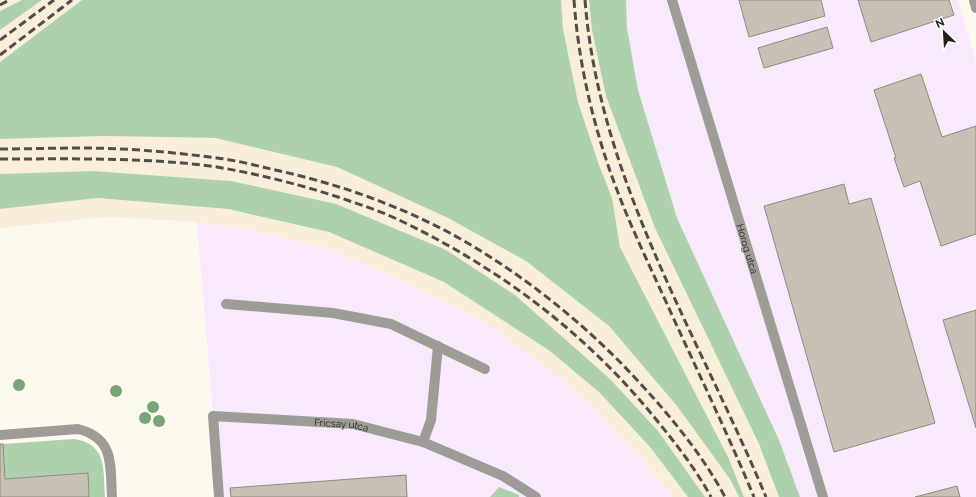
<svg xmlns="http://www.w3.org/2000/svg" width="976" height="497" viewBox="0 0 976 497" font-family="Raleway,sans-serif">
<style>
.built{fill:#f8eeda}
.industrial{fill:#f9e9fd}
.green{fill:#add1ac}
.building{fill:#c7c0b5;stroke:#8f897d}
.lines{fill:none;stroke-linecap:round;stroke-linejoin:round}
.minor{stroke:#9f9c97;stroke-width:10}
.rail{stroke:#514e49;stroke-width:3;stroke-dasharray:8 4;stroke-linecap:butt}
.tree{fill:#78a679}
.labels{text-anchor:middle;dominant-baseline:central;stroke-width:4;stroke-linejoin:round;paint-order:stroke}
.street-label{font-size:10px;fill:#23211d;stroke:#fff}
</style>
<rect width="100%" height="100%" fill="#fef9ef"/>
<path class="built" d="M0 0H22L0 11Z
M42 0H82L0 62V30Z
M561 0H589L592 30 606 96 655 228 759 444 779 497H744L728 457 620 247 612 198 599 165 578 102 563 29Z
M105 136 215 138 337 167 448 218 526 261 609 326 677 406 730 479 739 497H705L658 431 515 295 231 181 93 171 0 174V139Z
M98 198 228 209 329 232 444 282 550 351 600 393 650 447 688 497H672L667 489 590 404 478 318 331 249 241 228 197 222 106 217 0 228V209Z"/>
<path class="industrial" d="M626 0H958L976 62V497H800L779 440 677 218 638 90 627 28Z
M197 222 241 228 331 249 478 318 545 366 590 404 667 489 672 497H220Z"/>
<path class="green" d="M22 0H42L0 30V11Z
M82 0H561L563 29 578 102 599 165 612 198 620 247 728 457 744 497H739L730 479 677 406 609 326 526 261 448 218 337 167 215 138 105 136 0 139V62Z
M589 0H626L627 28 638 90 677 218 779 440 800 497H779L759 444 655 228 606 96 592 30Z
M93 171 231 181 336 204 446 250 515 295 610 379 658 431 705 497H688L650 447 600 393 550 351 444 282 329 232 228 209 98 198 0 209V174Z
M74 439C108 444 103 471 105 497H89L88 473 5 479 3 444Z
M499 487 519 495V497H490Z"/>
<path class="building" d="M739 0H821L825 16 749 37Z
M858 0H949L954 15 871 42Z
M827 27 833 48 764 68 758 48Z
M921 74 942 137 976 126V234L941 246 920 181 904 187 894 158H896L874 90Z
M844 184 849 204 871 198 935 423 834 452 764 206Z
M976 310V428L943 320Z
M0 444H3L5 479 88 473 89 497H0Z
M406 475 407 497H231L230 488Z
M957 486 960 497H915Z"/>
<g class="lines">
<g class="minor">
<path id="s1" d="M672 0 823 497"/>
<path d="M974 0 976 8"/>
<path d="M226 304 333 313 391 324 485 369"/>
<path d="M0 435 78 429C115 438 110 466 112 497"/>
<path d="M423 442 431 420 438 346"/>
<path id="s2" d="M219 497 213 416 353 424 423 442 503 476 536 497"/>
</g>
<path class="rail" d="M574 0C578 58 591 116 610 171 626 217 647 260 667 304 696 368 727 432 754 497
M585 0C599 180 698 334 766 497
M0 5 9 0
M0 40 54 0
M0 55 72 0
M0 149C27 149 54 148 81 148 126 148 172 152 217 158 235 160 254 165 271 169 332 182 393 203 448 232 509 265 568 310 618 360 657 400 699 448 725 497
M0 159C72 159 145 157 217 167 258 174 298 184 338 197 358 204 378 210 397 219 492 264 577 326 645 406 669 435 693 464 711 497"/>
</g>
<g class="tree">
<circle cx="19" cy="385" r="6"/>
<circle cx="116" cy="391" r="6"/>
<circle cx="153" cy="407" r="6"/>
<circle cx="145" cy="418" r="6"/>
<circle cx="159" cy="421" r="6"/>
</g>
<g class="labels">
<g class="street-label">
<text stroke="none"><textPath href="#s1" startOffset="260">Horog utca</textPath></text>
<text stroke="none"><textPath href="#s2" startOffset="210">Fricsay utca</textPath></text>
</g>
</g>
<g transform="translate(944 32) rotate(335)" stroke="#ffffff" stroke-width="3" paint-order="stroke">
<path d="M0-3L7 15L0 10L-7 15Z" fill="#23211d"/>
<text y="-6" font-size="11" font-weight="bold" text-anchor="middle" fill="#23211d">N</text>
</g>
</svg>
